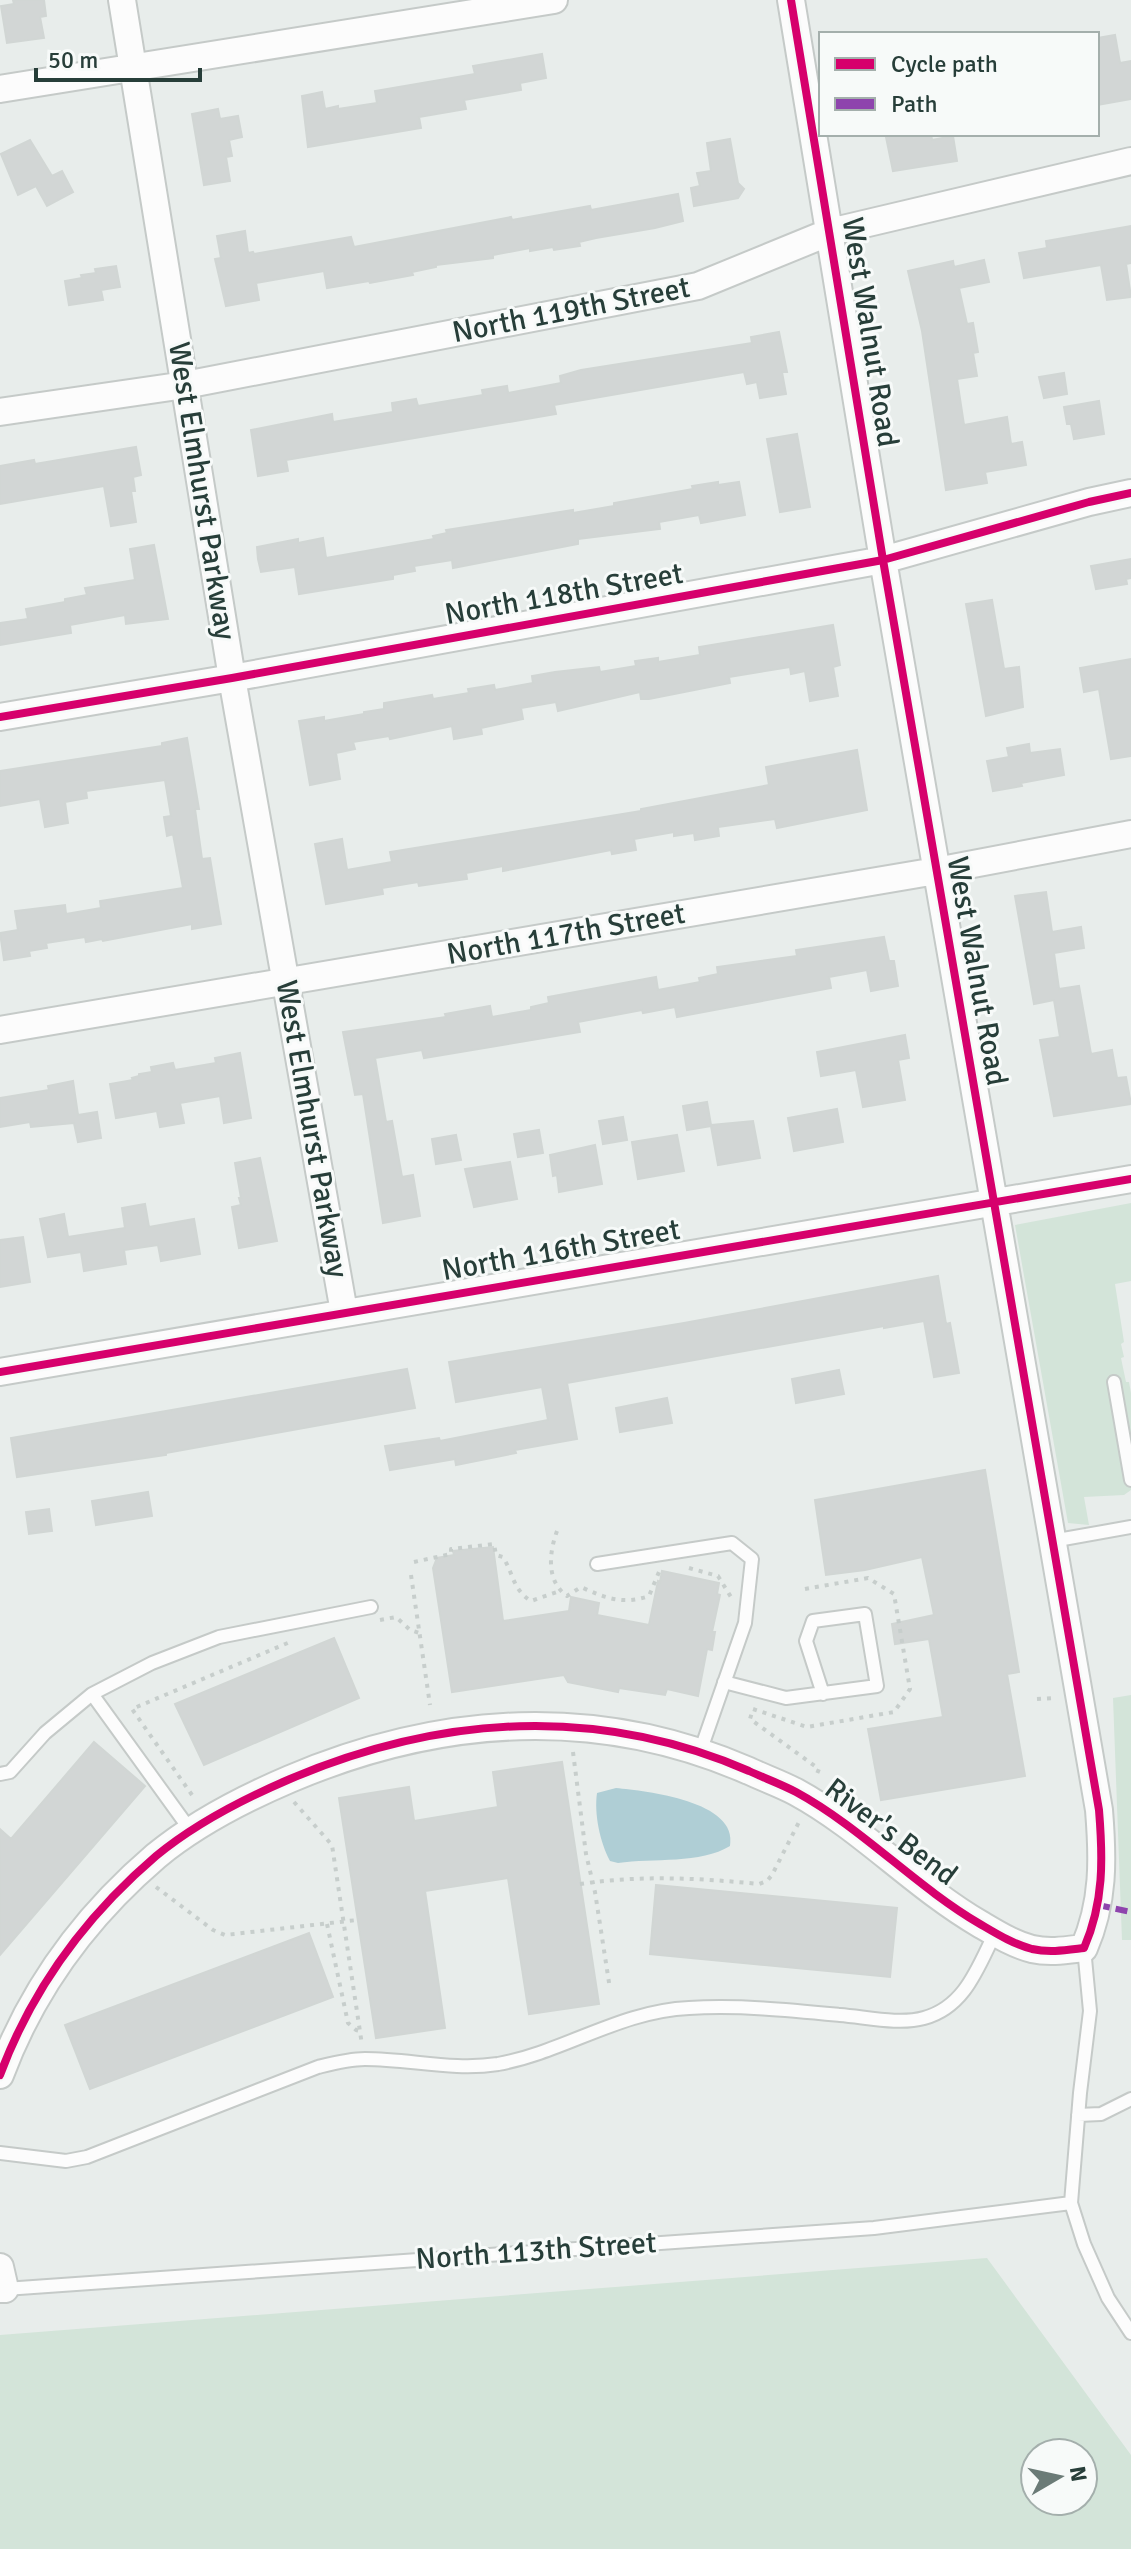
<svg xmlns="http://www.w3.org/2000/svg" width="1131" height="2549" viewBox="0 0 1131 2549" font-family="Signika,sans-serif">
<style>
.green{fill:#d3e4d9;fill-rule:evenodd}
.water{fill:#afced5}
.building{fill:#d2d6d5;stroke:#d1d6d4;stroke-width:2}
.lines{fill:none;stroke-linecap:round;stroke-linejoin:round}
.service-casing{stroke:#c5cac8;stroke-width:16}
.minor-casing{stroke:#c5cac8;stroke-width:30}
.path{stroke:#c7cecc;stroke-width:4;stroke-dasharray:4 6;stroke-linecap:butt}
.service{stroke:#fcfcfc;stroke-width:12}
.minor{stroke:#fcfcfc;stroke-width:26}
.quiet{stroke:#8e44ad;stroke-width:6;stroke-dasharray:12 6;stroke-linecap:butt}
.cycleway-casing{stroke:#f7faf9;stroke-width:13}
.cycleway{stroke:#d6006c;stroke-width:8}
.labels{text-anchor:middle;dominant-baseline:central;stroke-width:6;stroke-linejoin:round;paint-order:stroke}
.street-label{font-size:30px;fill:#273e39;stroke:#f7faf9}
</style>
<rect width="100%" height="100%" fill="#e8edeb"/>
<path class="green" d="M1131 1203V1281L1115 1284 1124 1342 1121 1344 1124 1357 1121 1358 1126 1382H1129L1131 1393V1490L1124 1495 1084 1497 1089 1525 1068 1523 1015 1225Z
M1131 1695V1940H1122L1113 1698Z
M987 2258 1131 2455V2549H0V2335ZM1083 2453V2501H1035V2453Z"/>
<path class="water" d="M616 1788C646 1791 739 1801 730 1846 701 1864 653 1858 618 1863L610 1861C600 1842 594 1814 597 1793Z"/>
<path class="building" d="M13 0H44L46 16 40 17 44 38 7 43 1 6 14 4Z
M1115 35 1120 63 1131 61V99L1097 105V38Z
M542 54 546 78 520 83 521 90 464 100 466 109 419 117 421 128 308 147 302 96 322 92 325 109 338 106V109L377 103 375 91 475 74 473 66Z
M218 109 220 119 238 116 242 137 229 140 232 156 226 157 230 181 204 185 192 114Z
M905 134H931L932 140 953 136 957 161 893 171 886 137Z
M730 139 738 183 744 189 738 198 694 206 691 188 700 186 697 173 711 171 707 143Z
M30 140 52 176 62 171 73 192 47 206 36 186 18 195 1 154Z
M678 194 683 221 655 228 596 238 579 242 580 246 554 250 553 247 530 251V248L493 255V258L436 265V267L412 272 413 275 370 283 369 281 327 288 324 271 256 283 259 300 226 306 215 259 221 258 217 236 245 231 248 253 253 252 254 254 351 237 354 247 511 217 512 220 590 206 591 210Z
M1131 226V263L1126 264 1131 297 1107 300 1101 265 1024 278 1019 253 1047 248 1046 241Z
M984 260 989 282 959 288 967 324 973 323 978 352 973 353 977 376 957 379 964 425 1007 417 1011 444 1022 442 1026 465 985 472 987 483 946 490 922 331 908 271 953 261 954 267Z
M116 266 120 287 101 290 103 300 69 305 65 281 82 278 81 275 96 273 95 269Z
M779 332 787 372H782L786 394 760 398 757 382 747 384 744 372 554 405 556 414 286 460 288 471 258 476 251 430 332 414 333 422 393 412 392 403 416 399 418 406 483 395 482 390 507 386 508 393 561 383 560 376 581 370 752 343 751 337Z
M1064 373 1067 394 1044 398 1039 377Z
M1099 401 1104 434 1074 439 1071 424H1067L1064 407Z
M797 434 810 507 780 512 767 439Z
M136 447 141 475 133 477 135 491H131L136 522 111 526 104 486 0 504V466L34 460 35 464Z
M718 482V485L739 482 745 515 701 523 699 515 659 522 660 529 578 539V544L453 568 452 560 414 566 415 571 393 575V579L299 594 295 567 261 572 258 559 257 547 298 539V543L323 538 326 558 434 539 433 536 447 533 446 530 573 510V513L614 506V503L693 489 692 486Z
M154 545 168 619 126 624 125 615 70 625 71 633 0 645V623L28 619 26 609 65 602V599L87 595 85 588 135 580 130 549Z
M1131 559V578L1126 579 1127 584 1096 589 1091 566Z
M992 600 1004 669 1019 667 1023 707 986 716 966 604Z
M833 625 840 665 833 667 838 696 810 701 805 671 791 674 790 667 729 677 730 683 649 699H641L640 692 558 711 556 702 521 708 523 719 481 728 482 734 454 739 452 726 390 739 389 736 353 742 355 749 336 753 340 779 310 785 299 721 324 717V721L364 714V712L384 709V703L432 695 433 699 469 693 468 689 494 685 495 690 533 683 532 676 555 672 599 667 600 672 636 666 635 661 658 658V662L700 655 699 647Z
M1131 659V756L1111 759 1099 689 1084 692 1080 668Z
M187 738 199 809H195L202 859 210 858 221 924 192 929V924L103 941 102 939 86 942 85 937 46 943 47 948 29 951 30 956 4 960 0 933 18 930 15 911 65 905 66 914 101 908 100 901 183 888 173 834 167 836 164 817 171 816 165 780 86 791 87 798 65 802 68 823 45 827 40 799 0 806V771L162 746V743Z
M1029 744 1030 753 1060 749 1064 775 1021 783 1022 786 993 791 987 761 1009 757 1007 748Z
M857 750 867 810 777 828 775 819 718 827 719 836 695 840 694 833 674 836V832L634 839 636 850 612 854 611 850 503 871V866L466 873 467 879 419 886 418 882 382 888 383 894 326 904 315 844 342 839 347 870 392 862 390 852 641 811V809L769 785 766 767Z
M1046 892 1052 932 1081 927 1084 948 1054 953 1059 989 1079 986 1091 1054 1112 1050 1117 1078 1126 1077 1131 1104 1054 1116 1040 1040 1060 1037 1054 1000 1034 1004 1015 896Z
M884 937 889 961H894L898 986 871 991 867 970 829 977 831 988 677 1017 675 1007 643 1013 642 1010 578 1022 580 1032 424 1058 422 1050 375 1058 386 1122 392 1121 402 1177 413 1175 420 1216 383 1223 363 1094 355 1095 343 1032 446 1017 445 1014 490 1006 492 1017 531 1010V1007L549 1003 548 997 656 977 658 990 700 982 699 978 718 974 717 967 797 956 796 950Z
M905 1035 909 1058 898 1060 905 1100 863 1107 856 1070 821 1076 817 1052Z
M240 1053 251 1118 224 1123 220 1096 180 1103 184 1123 160 1127 157 1111 116 1118 110 1084 133 1080 132 1078 139 1076V1074L152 1072 151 1067 173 1063 175 1070 216 1063 215 1058Z
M73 1081 78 1115 97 1112 101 1138 78 1142 74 1123 31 1127 30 1122 0 1127V1098L49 1090 48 1086Z
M707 1102 711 1125 753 1121 760 1158 718 1165 711 1126 687 1130 683 1106Z
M837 1109 843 1142 794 1151 788 1118Z
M623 1117 627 1140 603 1144 599 1121Z
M539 1130 543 1153 518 1157 514 1134Z
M456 1135 461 1160 436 1164 432 1139Z
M677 1135 684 1171 638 1179 632 1142Z
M595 1145 602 1184 559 1192 557 1175 553 1176 550 1155Z
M260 1158 277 1241 239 1248 232 1207 241 1205 239 1198H241L235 1163Z
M510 1162 517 1199 474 1207 465 1169Z
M145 1204 149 1227 194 1219 200 1254 161 1261 158 1245 124 1250 126 1264 84 1271 81 1252 48 1257 40 1219 64 1214 68 1237 125 1228 122 1208Z
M23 1237 30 1282 0 1287V1240Z
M938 1276 946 1324 950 1323 959 1373 934 1377 924 1321 884 1328V1326L567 1383 577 1439 515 1450 516 1453 456 1465 455 1459 390 1470 385 1446 439 1438 440 1441 548 1420 542 1387 456 1402 449 1362 684 1323Z
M407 1369 415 1408 166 1453V1455L17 1477 11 1438Z
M839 1370 844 1394 796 1403 792 1379Z
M667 1398 672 1423 620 1432 616 1408Z
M985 1470 1019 1672 1007 1674 1025 1776 881 1800 868 1729 943 1717 929 1639 895 1644 892 1624 934 1615 922 1557 865 1570 826 1575 815 1500Z
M148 1492 152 1516 96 1525 92 1501Z
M49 1509 52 1531 29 1534 26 1512Z
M493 1547 503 1621 569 1611 571 1597 599 1603 597 1615 649 1625 658 1581 660 1582 662 1571 719 1583 717 1594 720 1595 712 1632H715L712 1650 707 1649 698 1696 667 1689 665 1695 619 1688 618 1692 568 1682 564 1675 452 1692 433 1568 437 1558 454 1555 453 1551Z
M334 1638 359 1698 204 1765 175 1704Z
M94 1742 145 1786 0 1955V1829L11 1839Z
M562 1762 599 2004 529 2014 508 1878 425 1891 445 2028 376 2038 339 1798 409 1787 414 1821 498 1807 493 1772Z
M656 1885 897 1908 890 1977 650 1954Z
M309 1933 333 1997 90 2089 65 2025Z"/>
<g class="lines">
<defs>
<path id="service" d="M1114 1382 1131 1480
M1052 1541 1131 1527
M597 1564 732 1543 752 1559 745 1623 700 1752
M724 1682 786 1698 877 1686 865 1614 813 1621 806 1641 823 1694
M92 1694 191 1831
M0 1774 10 1772 45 1733 92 1694 152 1663 219 1637 371 1607
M1084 1948 1090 2011 1080 2093 1071 2203 1084 2244 1108 2298 1131 2333
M1078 2115 1101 2114 1131 2099
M0 2153 66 2161 87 2157 318 2067C334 2063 349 2059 365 2059 410 2059 453 2071 498 2064 564 2052 620 2011 689 2008 739 2005 789 2010 840 2015 866 2017 899 2025 924 2018 965 2007 978 1967 995 1933
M5 2289 874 2228 1071 2203"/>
<path id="minor" d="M122 0 232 678 344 1312
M0 89 554 0
M0 412 185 385 698 286 830 232 1131 161
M0 717 232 678 883 560 1089 502 1131 493
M0 1030 936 871 1131 834
M0 1372 1131 1179
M0 2075C32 1989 87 1915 156 1856 196 1823 243 1799 290 1779 441 1715 598 1705 749 1771 764 1778 781 1784 796 1792 862 1828 915 1886 980 1924 997 1934 1013 1944 1032 1949 1050 1953 1067 1950 1084 1948 1104 1902 1103 1859 1099 1810L883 560 791 0
M0 2267 5 2289H0"/>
</defs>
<use href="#service" class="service-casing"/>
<use href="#minor" class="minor-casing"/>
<path class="path" d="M557 1531C549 1553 546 1581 567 1596L581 1587C605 1598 623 1605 649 1596L659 1572
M414 1562 451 1554V1549L494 1544 496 1555 503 1557C513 1573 513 1590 531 1601L560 1591
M689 1568 718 1576 731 1597
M411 1575 430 1705
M805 1589 868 1578 894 1594 910 1689 894 1712 807 1727 753 1709 750 1719 819 1769 816 1776
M380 1620 396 1617 410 1630 419 1633
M1037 1699 1055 1698
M573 1752 586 1854 595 1892 610 1989
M192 1795 132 1709 290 1642
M294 1802 332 1845 362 2045
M580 1884C641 1875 698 1878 759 1884L767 1881 772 1875 799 1822
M156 1887 213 1930 225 1935 357 1920
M327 1924 348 2023 356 2030 360 2031"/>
<use href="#service" class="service"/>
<use href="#minor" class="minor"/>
<path class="quiet" d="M1098 1905 1131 1912"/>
<defs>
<path id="cycleway" d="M0 717 232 678 883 560 1089 502 1131 493
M0 1372 1131 1179
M0 2075C32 1989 87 1915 156 1856 196 1823 243 1799 290 1779 441 1715 598 1705 749 1771 764 1778 781 1784 796 1792 862 1828 915 1886 980 1924 997 1934 1013 1944 1032 1949 1050 1953 1067 1950 1084 1948 1104 1902 1103 1859 1099 1810L883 560 791 0"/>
</defs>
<use href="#cycleway" class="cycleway-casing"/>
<use href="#cycleway" class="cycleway"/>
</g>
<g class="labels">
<g class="street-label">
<text transform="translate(571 310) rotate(-11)">North 119th Street</text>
<text transform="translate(870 332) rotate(81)">West Walnut Road</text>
<text transform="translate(202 491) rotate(81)">West Elmhurst Parkway</text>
<text transform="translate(564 594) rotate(-10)">North 118th Street</text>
<text transform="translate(566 934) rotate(-10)">North 117th Street</text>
<text transform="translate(977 971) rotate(80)">West Walnut Road</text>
<text transform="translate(312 1129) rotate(80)">West Elmhurst Parkway</text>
<text transform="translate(561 1250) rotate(-10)">North 116th Street</text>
<text transform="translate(891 1832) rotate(37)">River's Bend</text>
<text transform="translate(536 2251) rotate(-4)">North 113th Street</text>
</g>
</g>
<rect x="819" y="32" width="280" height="104" fill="#f7faf9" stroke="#a4afac" stroke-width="2"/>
<rect x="835" y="58" width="40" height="12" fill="#d6006c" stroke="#a4afac" stroke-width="2"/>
<text x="891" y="72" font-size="24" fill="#273e39">Cycle path</text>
<rect x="835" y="98" width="40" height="12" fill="#8e44ad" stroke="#a4afac" stroke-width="2"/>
<text x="891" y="112" font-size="24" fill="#273e39">Path</text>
<g transform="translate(1059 2477) rotate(81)"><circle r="38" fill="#f7faf9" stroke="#a4afac" stroke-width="2"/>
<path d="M0-6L14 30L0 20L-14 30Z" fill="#6b7b77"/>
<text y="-12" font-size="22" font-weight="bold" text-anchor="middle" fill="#273e39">N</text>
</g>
<path d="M36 68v12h164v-12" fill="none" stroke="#273e39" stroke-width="4"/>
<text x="48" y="68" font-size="24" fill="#273e39" stroke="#f7faf9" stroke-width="6" paint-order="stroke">50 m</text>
</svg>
